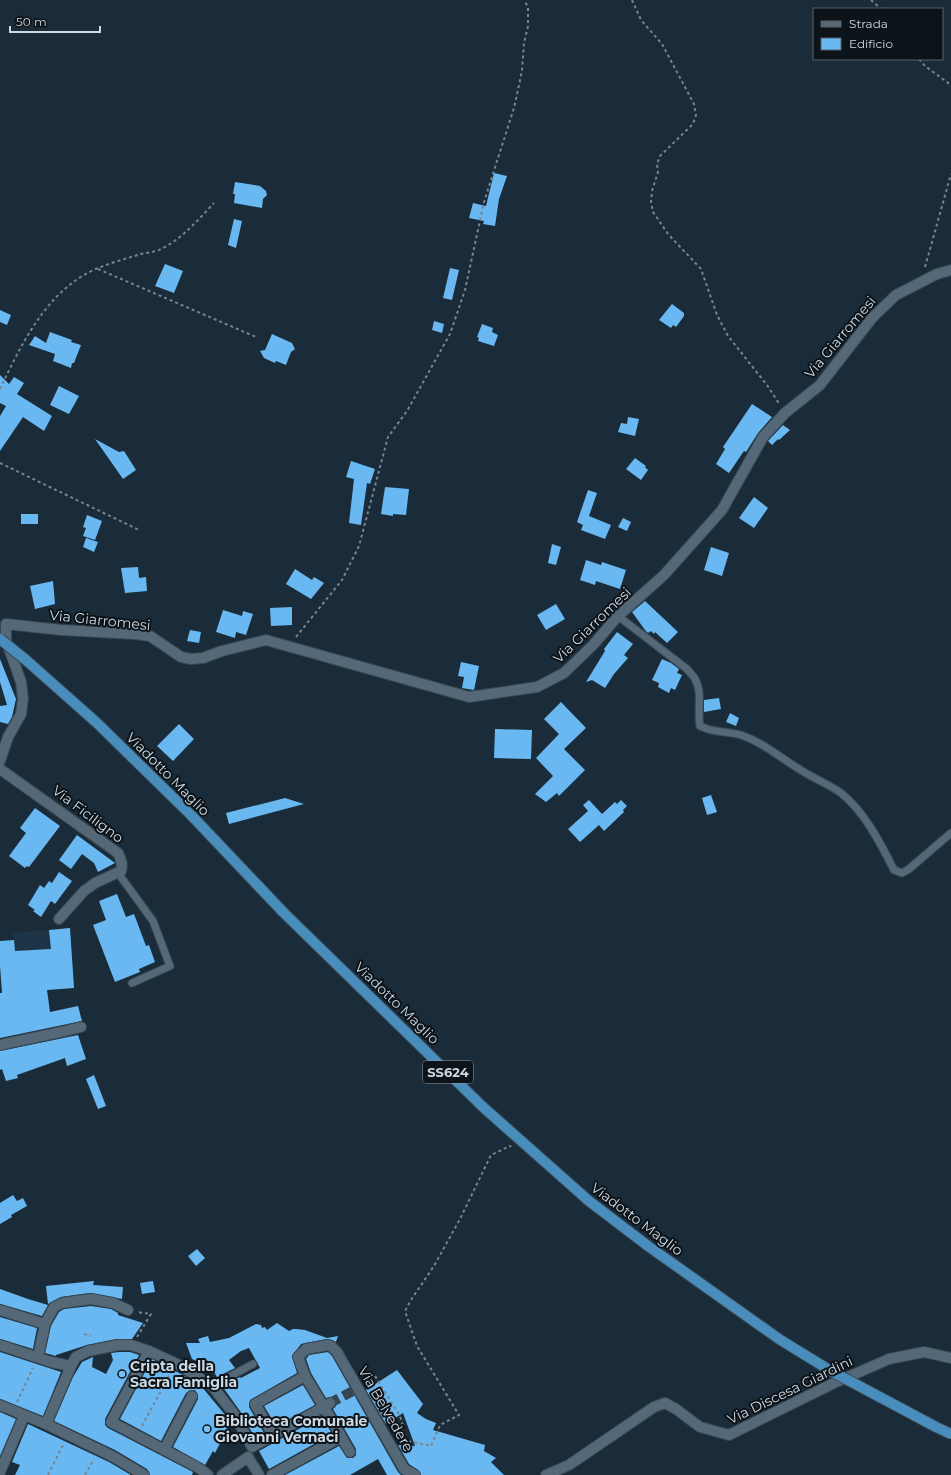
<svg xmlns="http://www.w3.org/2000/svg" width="951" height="1475" viewBox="0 0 951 1475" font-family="Montserrat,sans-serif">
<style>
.built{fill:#1d3547}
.building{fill:#69b8f2}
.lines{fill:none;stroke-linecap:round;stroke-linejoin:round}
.street-tunnel{stroke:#354652;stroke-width:10;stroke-dasharray:10 5;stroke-linecap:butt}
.lane-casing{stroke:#384752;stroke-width:9}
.street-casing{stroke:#384752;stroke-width:12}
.secondary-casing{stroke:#384752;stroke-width:12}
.path{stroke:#778590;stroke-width:2;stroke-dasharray:3 3;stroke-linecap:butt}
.lane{stroke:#546877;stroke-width:7}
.street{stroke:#546877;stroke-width:10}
.secondary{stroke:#546877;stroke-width:10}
.primary-bridge-casing{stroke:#384752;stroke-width:12;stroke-linecap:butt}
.primary-bridge{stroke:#488dbb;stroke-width:10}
.poi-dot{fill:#76c0f7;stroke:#0c1319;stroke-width:1.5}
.labels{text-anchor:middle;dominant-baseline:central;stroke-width:4;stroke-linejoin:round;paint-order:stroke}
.shield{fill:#0c1319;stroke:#939da5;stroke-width:1}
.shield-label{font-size:13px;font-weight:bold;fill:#cdd8e1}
.street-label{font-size:14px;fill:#cdd8e1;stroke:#0c1319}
.poi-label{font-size:14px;font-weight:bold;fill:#cdd8e1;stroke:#0c1319;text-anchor:start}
</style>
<rect width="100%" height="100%" fill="#1a2c39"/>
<path class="built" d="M70 928 74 988 55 990 2 987 0 966V941L14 940 13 933Z"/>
<path class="building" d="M494 173 507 176 499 199 495 226 483 224 484 221 469 218 473 203 486 206Z
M235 182 260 186 266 191 267 195 263 199 262 208 234 203 235 194H233Z
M234 219 242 221 236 248 228 245Z
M165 264 183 271 174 293 155 286Z
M450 268 459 270 452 300 443 298Z
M672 304 684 313V316L676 327 673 325 671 328 659 320Z
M0 310 11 315 7 325 0 322Z
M434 321 444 324 442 333 432 330Z
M482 324 493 328 492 332 498 335 494 346 478 341 479 338 477 337Z
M50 332 72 340 71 342 81 345 74 363H72L71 368 53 361 55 354 29 345 35 336 46 343Z
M272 334 292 343 295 349 291 352 286 365 276 361 275 363 264 358 260 351 265 350Z
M0 375 9 384 14 377 24 383 17 394 52 416 44 431 23 417 0 451V416L6 406 0 403Z
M59 386 79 396 69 414 50 405Z
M752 404 772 417 758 433 746 452 744 451 729 473 716 464 725 449 723 447Z
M628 417 639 419 635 436 618 432 621 423 627 424Z
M783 425 790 430 779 440 778 439 772 445 768 441Z
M95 439 119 452 124 451 136 470 123 479Z
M635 458 646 466 645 467 648 470 641 480 626 469Z
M351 461 375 469 370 484 367 483 361 525 349 523 354 479 346 477Z
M385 487 409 489 406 515 393 514V516L381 514Z
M588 490 597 493 589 516 611 525 605 539 581 530 583 525 577 522Z
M754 497 768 508 754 528 739 518Z
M21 514H38V524H21Z
M87 515 102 521 95 540 83 536 86 528 83 527Z
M623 518 631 522 627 531 618 527Z
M86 538 98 542 94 552 83 547Z
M552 544 561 547 556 565 548 563Z
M711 547 729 553 722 576 704 570Z
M586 560 601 565 602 562 626 570 620 589 596 581 595 585 580 580Z
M138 567 139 578 146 577 147 591 125 593 121 568Z
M295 569 312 580 314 577 324 583 311 599 286 584Z
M53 581 55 604 35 609 30 586Z
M645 601 678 632 667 643 655 632 654 634 651 631 648 633 645 630 632 612Z
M556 604 565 619 546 630 537 615Z
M292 607V625L271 626 270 608Z
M223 610 242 616 243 611 253 614 246 635 236 632 235 638 216 632Z
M190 630 201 632 199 643 187 641Z
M617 632 633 644 624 655 628 658 614 674 605 688 592 680 586 682 605 651 604 649Z
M0 659 16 699 12 717 8 724 0 722V706L7 705 0 682Z
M662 659 671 663 679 669 677 673 682 675 675 690 671 688 669 693 658 687 659 683 652 680Z
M461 662 479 666 474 690 462 688 464 677 458 676Z
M719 698 721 709 704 712V700Z
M561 702 586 728 564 749 585 770 559 796 557 793 546 802 535 794 553 776 536 758 559 734 544 719Z
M730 713 739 718 736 726 726 722Z
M179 724 194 739 173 761 157 746Z
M495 729 532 730 531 759 494 758Z
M711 795 717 812 707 815 702 798Z
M285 798 304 804 229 824 226 813Z
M589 800 602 814 615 802 617 804 621 800 627 806 623 810 624 812 604 831 599 825 580 842 568 829 588 811 583 805Z
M35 808 60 826 29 867 27 866 25 868 9 856 26 833 20 828Z
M77 835 115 863 98 872 94 863 82 854 71 869 59 860Z
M59 872 72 881 55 904 51 901 41 917 33 911 35 910 28 905 40 885 44 888 49 881 52 883Z
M117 894 126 917 134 914 146 946 149 945 155 962 139 969 140 972 115 982 93 925 106 920 99 901Z
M70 928 74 988 47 990 50 1012 78 1006 82 1021 0 1038V993H2L0 966V941L14 940 15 951 51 949 49 930Z
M78 1035 86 1059 67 1066 65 1058 17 1075 18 1078 6 1081 2 1069 0 1070V1051Z
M94 1075 106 1106 98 1109 86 1079Z
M13 1195 17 1201 23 1198 27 1206 11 1215 12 1217 0 1224V1203Z
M197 1249 205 1258 196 1266 188 1256Z
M94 1281 93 1285 123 1287 122 1299 90 1293 61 1297 48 1304 46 1286Z
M153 1281 155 1292 142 1294 140 1283Z
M0 1289 28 1299 48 1305 42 1316 0 1304Z
M91 1306 111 1309 118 1313V1315L143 1323 132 1339H117L87 1345 56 1355V1356L45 1353 51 1326 59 1312 64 1309Z
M0 1317 37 1328 33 1349 0 1339Z
M277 1323 289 1331 293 1329H296L305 1330 327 1338 338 1336 336 1342 327 1339 301 1344 292 1356 297 1373 250 1400 249 1407 264 1433 255 1438 240 1411 222 1386 240 1377 241 1378 260 1368 249 1348 241 1351 229 1360 235 1368 217 1377 207 1360 201 1363 192 1359 186 1343H200L198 1339 208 1336 210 1342 229 1338 256 1324 261 1325 262 1328 265 1327 267 1330Z
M0 1352 61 1372 43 1416 0 1399Z
M119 1352H130L139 1355 105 1419V1425L108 1428 193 1472 192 1475H150L147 1469 115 1450 54 1421 73 1377 82 1362 93 1357 92 1367 106 1374 113 1360 111 1353Z
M328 1352 332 1356 398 1472 401 1475H387L378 1459 350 1475H285L339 1446 347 1458H353L356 1455V1449L333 1409 336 1406V1400L330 1397 326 1398 311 1373 306 1359 309 1355Z
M152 1359 181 1374 202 1387 231 1422 215 1453 213 1451 205 1465 173 1447 198 1399V1395L195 1390H191L186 1393 161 1441 120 1419Z
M397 1370 423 1404 417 1413 426 1419 436 1423 433 1430 485 1445 484 1451 496 1458 491 1462 504 1475H421L418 1470 409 1464 398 1445 415 1446 403 1413 386 1424 366 1390Z
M303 1385 315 1405 276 1426 264 1406Z
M0 1412 16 1419 0 1456Z
M322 1416 332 1434 269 1469 259 1451Z
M28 1424 109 1462 131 1475H15L20 1465 12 1462Z"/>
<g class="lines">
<path class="street-tunnel" d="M330 1403 353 1391"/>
<defs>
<path id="lane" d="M618 616 687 669C689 672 693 675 695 679 703 692 697 711 700 726 713 733 727 731 741 735 762 742 778 756 796 767 810 777 827 783 841 793 864 811 881 844 894 870L902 873 909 869 951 833
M118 873 153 921 170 966 132 983
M212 1386 253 1364"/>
<path id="street" d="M6 624 61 630 135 634 150 636 181 657 191 659 203 658 222 651 266 640 469 697 537 687 564 673 593 645 618 616 664 575 722 510 763 437 785 413 820 385 872 318 896 295 937 274 951 270
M0 761 8 737 21 714 23 699 21 682 6 640V624
M0 769 118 853C121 859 123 864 121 871L95 883 84 891 59 919
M0 1045C27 1039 54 1034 81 1027
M0 1310 45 1324
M0 1345 51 1362 71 1366
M149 1351 111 1422 199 1468 208 1475
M38 1357 45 1324 54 1307 62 1303 91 1299 113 1303 128 1310
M330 1403 324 1407 350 1452
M46 1424 112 1456 144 1475
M273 1435 255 1404 305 1376
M164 1450 192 1396
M248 1457 259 1475
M0 1472 24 1416
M222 1475 248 1457
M272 1475 341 1437
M546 1475 569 1465 654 1407 665 1403 676 1409 700 1427 729 1435 834 1383 889 1359 924 1352 951 1358"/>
<path id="secondary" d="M0 1405 46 1424 71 1366 76 1357 88 1351 118 1345H131L149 1351 179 1365 212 1386 234 1414 252 1447 324 1407 305 1376 298 1357 306 1349 328 1345 331 1346 337 1352 404 1469 415 1475"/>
</defs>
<use href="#lane" class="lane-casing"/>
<use href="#street" class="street-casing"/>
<use href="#secondary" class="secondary-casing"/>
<path class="path" d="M632 0 641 20 662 44 694 104 696 115 693 124 660 156 657 164 658 172 652 191 651 202 653 212 668 234 701 269 717 315 728 336 767 385 780 405
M871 0 881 9
M919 59 925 66 951 85
M925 267 951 174
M98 269 256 337
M0 389C20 347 43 299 84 275 101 265 122 260 141 254 147 253 153 252 159 250 181 240 198 220 214 203
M0 463 139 530
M296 637 342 580 359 546 388 437 407 411 450 334 465 290 484 202 514 108 522 71 524 43 528 26V7L524 0
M84 1334 91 1336
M137 1337 151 1314 137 1312
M375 1376 400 1416 403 1426 400 1434 403 1440
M17 1402 33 1368
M142 1426 171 1372
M406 1446 403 1440 431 1446 440 1425 459 1415 417 1346 405 1311 411 1300 434 1266 460 1219 491 1155 510 1146 511 1147
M48 1475 63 1445
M85 1475 94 1459"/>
<use href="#lane" class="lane"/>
<use href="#street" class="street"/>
<use href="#secondary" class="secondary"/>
<defs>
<path id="primary-bridge" d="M0 639 26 660 97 723 191 815 284 913 483 1107 589 1201 648 1246 779 1339 831 1371 936 1427 951 1434"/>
</defs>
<use href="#primary-bridge" class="primary-bridge-casing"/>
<use href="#primary-bridge" class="primary-bridge"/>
</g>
<g class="poi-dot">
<circle cx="122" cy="1374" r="4"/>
<circle cx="207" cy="1429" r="4"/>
</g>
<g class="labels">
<rect class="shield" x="423" y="1061" width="50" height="22" rx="3"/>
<g class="shield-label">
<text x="448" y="1072">SS624</text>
</g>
<g class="street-label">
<text transform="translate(840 337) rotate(-50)">Via Giarromesi</text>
<text transform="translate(100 620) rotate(6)">Via Giarromesi</text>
<text transform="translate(592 625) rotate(-44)">Via Giarromesi</text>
<text transform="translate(168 774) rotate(45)">Viadotto Maglio</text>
<text transform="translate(88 814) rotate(37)">Via Ficiligno</text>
<text transform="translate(397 1003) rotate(44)">Viadotto Maglio</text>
<text transform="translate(637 1219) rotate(37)">Viadotto Maglio</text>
<text transform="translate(790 1390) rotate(-26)">Via Discesa Giardini</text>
<text transform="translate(386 1409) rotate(60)">Via Belvedere</text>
</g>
<g class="poi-label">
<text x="130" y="1366">Cripta della<tspan x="130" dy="16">Sacra Famiglia</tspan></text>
<text x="215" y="1421">Biblioteca Comunale<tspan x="215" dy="16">Giovanni Vernaci</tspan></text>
</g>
</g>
<rect x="813" y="8" width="130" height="52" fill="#0c1319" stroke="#596269"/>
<rect x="821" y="21" width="20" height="6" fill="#546877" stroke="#596269"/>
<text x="849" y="28" font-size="12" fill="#cdd8e1">Strada</text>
<rect x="821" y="38" width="20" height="12" fill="#69b8f2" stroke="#596269"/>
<text x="849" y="48" font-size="12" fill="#cdd8e1">Edificio</text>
<path d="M10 26v6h90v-6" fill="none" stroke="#cdd8e1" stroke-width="2"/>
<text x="16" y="26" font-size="12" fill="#cdd8e1" stroke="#0c1319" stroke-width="3" paint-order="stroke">50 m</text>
</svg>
